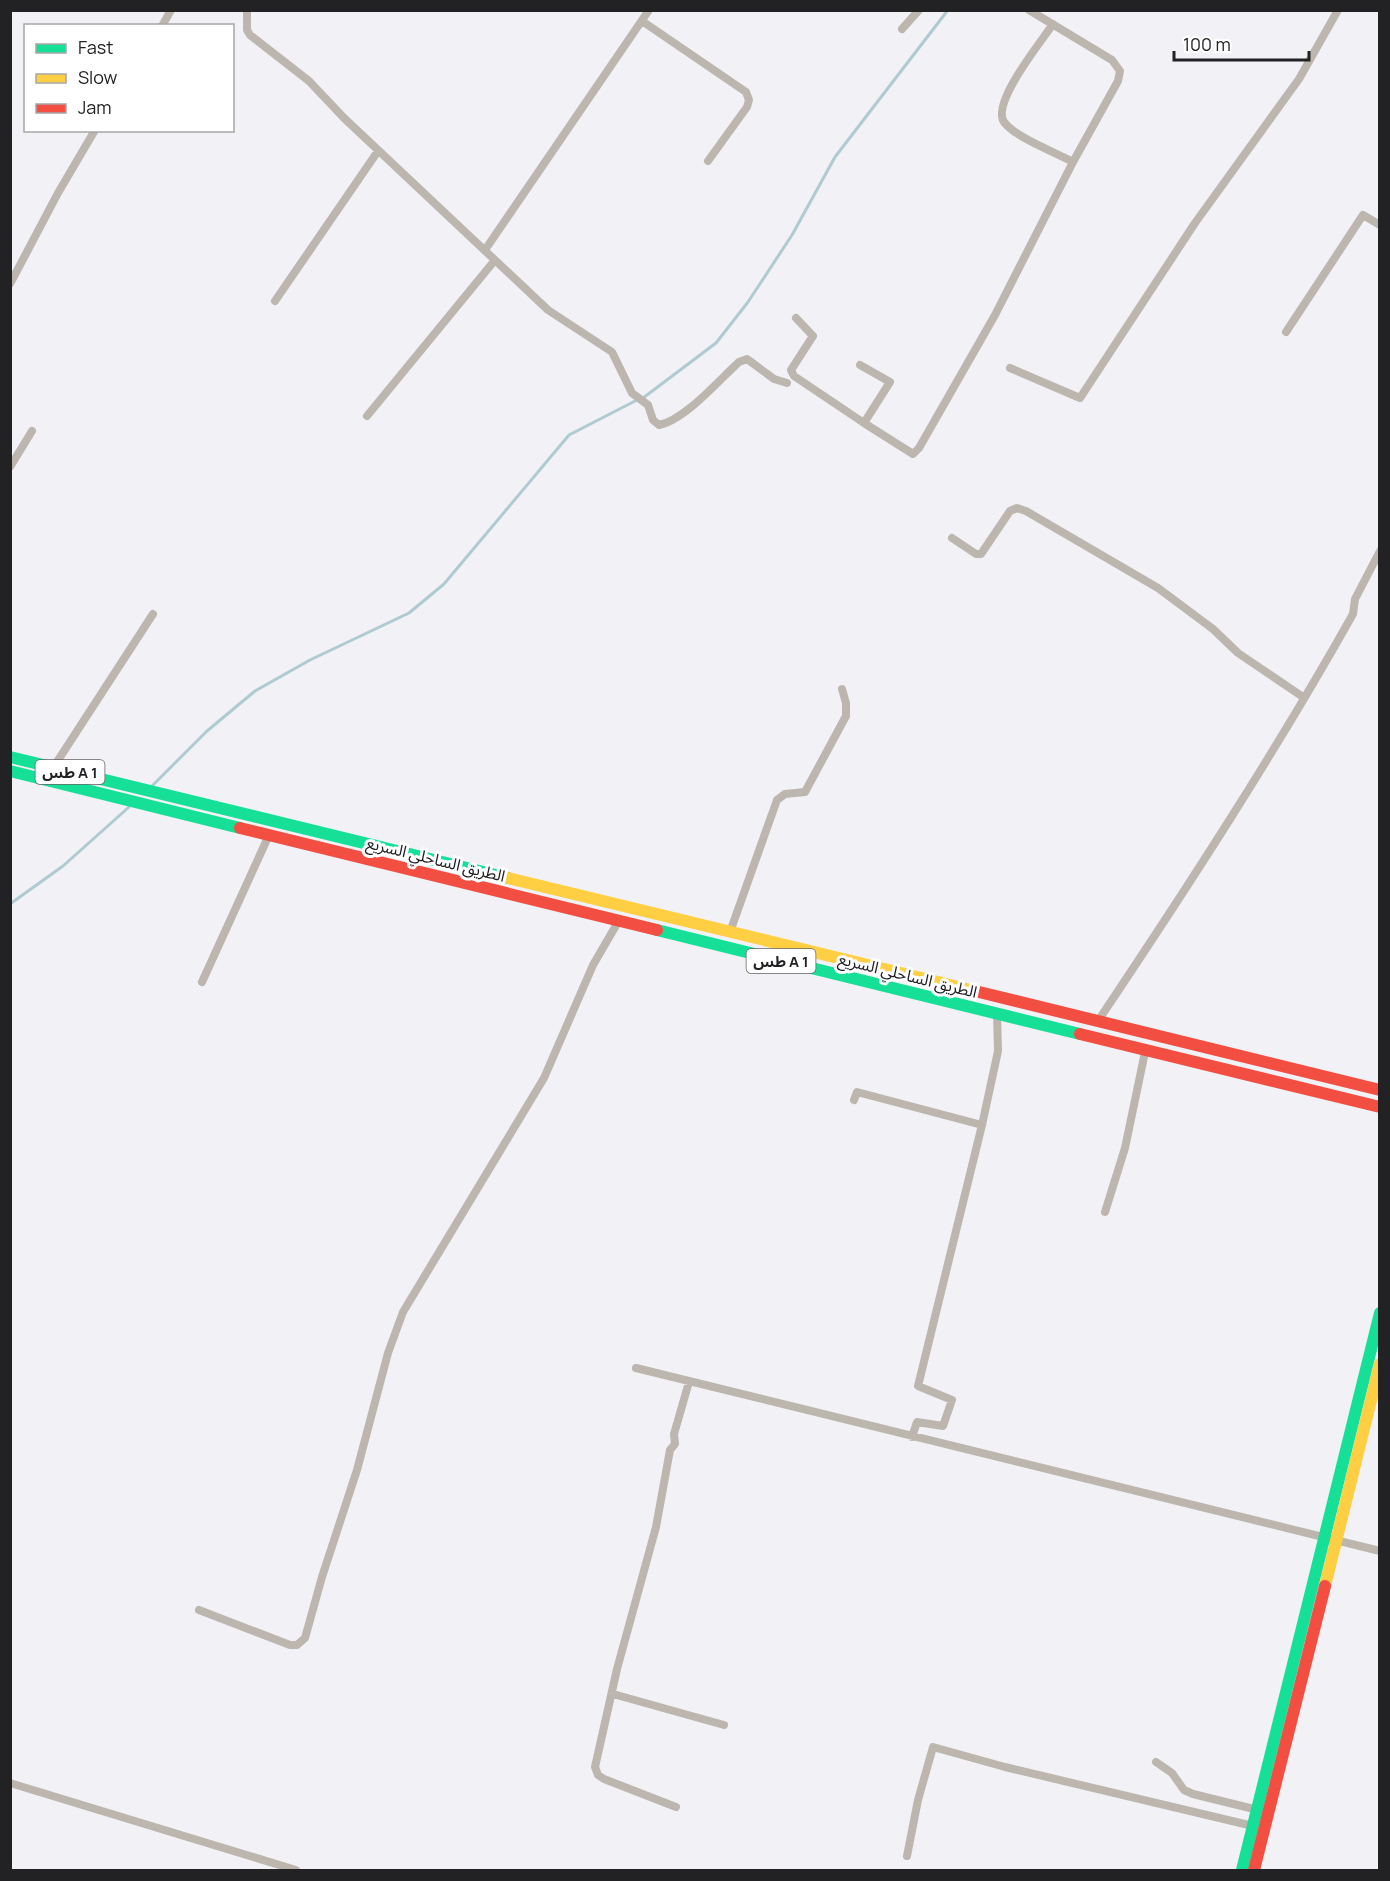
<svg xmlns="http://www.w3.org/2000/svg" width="1390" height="1881" viewBox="0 0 1390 1881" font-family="Manrope,'Noto Sans Arabic',sans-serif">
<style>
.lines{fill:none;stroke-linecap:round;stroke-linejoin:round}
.stream{stroke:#b0cad2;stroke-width:3}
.street{stroke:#bcb6ae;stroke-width:8}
.fast{stroke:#16e098;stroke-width:12}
.slow{stroke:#ffcf43;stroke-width:12}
.jam{stroke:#f24e42;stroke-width:12}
.labels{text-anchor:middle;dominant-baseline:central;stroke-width:6;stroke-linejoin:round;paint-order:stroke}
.shield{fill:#fff;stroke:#646466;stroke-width:1.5}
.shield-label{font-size:15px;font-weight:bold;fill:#222225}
.street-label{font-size:16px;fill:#222225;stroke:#fff}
</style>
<rect width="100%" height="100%" fill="#f1f1f6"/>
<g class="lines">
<path class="stream" d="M643 398 716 343 748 302 792 235 835 157 948 10
M152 786 207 731 255 691 310 660 409 613 444 584 569 435 637 400
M10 904 63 866 129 807"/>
<path class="street" d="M247 10V30L250 35 309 81 344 118 548 310 612 352 632 393 648 405 653 420 659 425C685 420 719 380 739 362L747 359 774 379 787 383
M642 21 746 92 749 100 747 107 708 161
M1053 24C1041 42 991 103 1004 122 1016 138 1055 152 1073 162
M162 26 171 10
M902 29 919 10
M485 250 649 10
M10 284 58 193 95 130
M275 301 378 151
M796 318 813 336 791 370 794 376 864 423
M1286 332 1363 215 1380 225
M860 365 890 382 864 423 913 454 919 448 995 315 1073 162 1118 81 1120 71 1112 60 1029 10
M1010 368 1080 398 1195 223 1299 79 1338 10
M367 416 495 260
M10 467 32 431
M952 538 976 554H981L1010 511 1017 508 1026 511 1158 588 1213 629 1238 653 1303 697
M53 768 153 614
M730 932 777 800 785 794 805 792 846 716V703L842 689
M202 982 269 835
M1098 1021C1187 888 1275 753 1353 614L1355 599 1380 551
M854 1100 857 1092 982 1125 998 1051 997 1013
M1105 1212 1125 1148 1145 1052
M636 1368 1380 1551
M912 1437 917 1422 943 1426 952 1400 918 1386 982 1125
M199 1610 290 1645H297L305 1638 322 1577 357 1470 388 1353 403 1312 544 1078 593 965 618 922
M613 1694 724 1725
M1156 1762 1172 1773 1184 1790 1193 1794 1262 1811
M10 1783 296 1870
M676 1807 604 1779 598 1775 595 1767 617 1669 656 1527 670 1450 675 1444 674 1434 689 1382
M907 1856 918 1800 933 1747 1005 1767 1253 1826"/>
<path class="fast" d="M10 757 508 878
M10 771 240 828
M657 930 1080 1034
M1242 1870 1380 1313"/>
<path class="slow" d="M508 878 975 991
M1325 1586 1380 1364"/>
<path class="jam" d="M240 828 657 930
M975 991 1380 1090
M1080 1034 1380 1107
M1254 1870 1325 1586"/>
</g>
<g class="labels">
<g class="shield">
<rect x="35.5" y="760" width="69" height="24" rx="4.5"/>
<rect x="746.5" y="949" width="69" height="24" rx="4.5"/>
</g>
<g class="shield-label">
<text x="70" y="772">طس A 1</text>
<text x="781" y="961">طس A 1</text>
</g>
<g class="street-label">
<text transform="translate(436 859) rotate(14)">الطريق الساحلي السريع</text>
<text transform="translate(908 975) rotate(14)">الطريق الساحلي السريع</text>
</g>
</g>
<rect width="1390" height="1881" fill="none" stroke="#222225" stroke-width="24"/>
<rect x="24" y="24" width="210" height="108" fill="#ffffff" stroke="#a7a7a8" stroke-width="1.5"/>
<rect x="36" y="44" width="30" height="9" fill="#16e098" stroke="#a7a7a8" stroke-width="1.5"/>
<text x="78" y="54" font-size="18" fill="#222225">Fast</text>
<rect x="36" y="74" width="30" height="9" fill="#ffcf43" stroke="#a7a7a8" stroke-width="1.5"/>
<text x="78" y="84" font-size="18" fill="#222225">Slow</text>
<rect x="36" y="104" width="30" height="9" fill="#f24e42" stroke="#a7a7a8" stroke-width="1.5"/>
<text x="78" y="114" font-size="18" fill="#222225">Jam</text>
<path d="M1174 51v9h135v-9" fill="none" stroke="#222225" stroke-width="3"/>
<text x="1183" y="51" font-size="18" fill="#222225" stroke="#ffffff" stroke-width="4.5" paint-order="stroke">100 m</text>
</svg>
